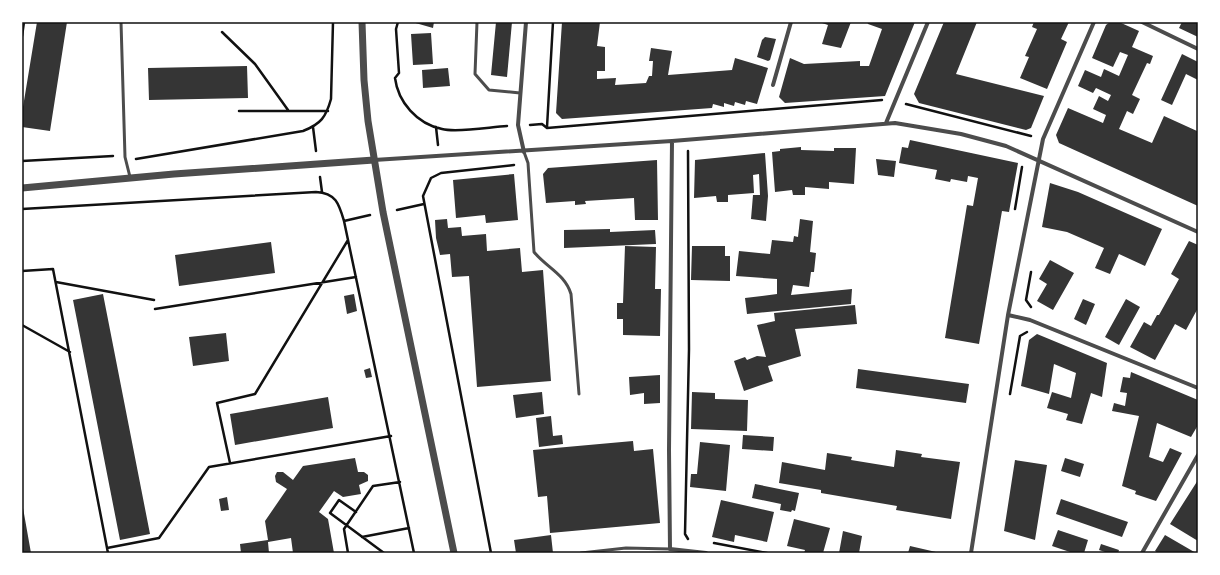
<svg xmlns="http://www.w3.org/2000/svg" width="1220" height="575" viewBox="0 0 1220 575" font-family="'Nunito Sans',sans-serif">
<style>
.building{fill:#353535}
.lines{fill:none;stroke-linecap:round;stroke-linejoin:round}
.path{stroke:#111;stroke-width:2.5}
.service{stroke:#4c4c4c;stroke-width:3}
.minor{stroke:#4c4c4c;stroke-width:4}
.tertiary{stroke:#4c4c4c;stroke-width:7}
.neatline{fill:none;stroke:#111;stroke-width:1.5}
</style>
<rect width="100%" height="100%" fill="#fff"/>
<path class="building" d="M37 22H67L50 131 22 127V113Z
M412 22H434L433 28Z
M496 22H512L507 77 491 75Z
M562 22H600L597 46 605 47V71H597V79L616 78 615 85 646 83 649 76H652L653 61H649L651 48 672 51 668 75 732 70 735 58 768 68 757 104 746 101 745 105 735 102 734 106 724 103V107L713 104 712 108 562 119 556 113Z
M819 22H851L841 48 822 44 828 25Z
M867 22H915L885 96 785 103 779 97 790 58 804 64 860 61V66H869L882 29 868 24Z
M944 22H977L956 74 1044 96 1031 128 1026 130 919 103 914 94Z
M1034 22H1069L1061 39 1067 42 1047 89 1020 78 1029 57 1025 56 1037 29 1032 27Z
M1110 22H1119L1139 31 1132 47 1153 56 1150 64 1147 63 1132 95 1140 99 1133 114 1127 111 1119 129 1152 143 1164 116 1197 131 1198 129V206L1059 143 1056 135 1068 108 1103 123 1106 115 1093 109 1099 96 1108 101 1111 95 1096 88 1093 93 1078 86 1085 70 1101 77 1104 69 1119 76 1128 55 1120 52 1113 67 1092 58 1106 25Z
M1182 22H1198V37L1179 28Z
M431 33 433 64 413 65 411 34Z
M765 37 776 39 770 60 768 61 757 57 762 40Z
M1182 54 1198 62V80L1186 74 1172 105 1161 100Z
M247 66 248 98 149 100 148 68Z
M448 68 450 86 423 88 422 70Z
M910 140 1018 163 1009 212 1002 211 979 344 945 338 967 205 973 206 978 178 968 176 967 182 951 179 950 182 935 179 937 170 899 163 902 147 908 148Z
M801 147V150L834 151V148H856L854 184 829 182V189L805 187V195H793L792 190 775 192 772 152 780 151V149Z
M765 153 768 196 766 221 751 219 753 195H760L759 174 753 175 754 193 728 195V202H717L716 196 694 198 695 160Z
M876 159 896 161 894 177 878 175Z
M657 160 658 220H635L634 198 585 201 586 204 575 205V201L546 203 543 174 548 168Z
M514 174 518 220 486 223 485 215 456 218 453 180Z
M1050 183 1078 192 1162 229 1145 266 1119 254 1110 274 1095 268 1104 248 1067 232 1042 227Z
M447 219 448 228 461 227 462 236 486 234 487 251 520 248 522 272 543 270 551 381 477 387 469 276 452 277 450 254 440 255 436 238 435 220Z
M800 219 813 221 810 252 816 253 814 272H811L809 287 793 285 791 295 852 289 851 304 747 314 745 298 777 294V279L736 276 739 251 770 254 772 240 793 242 794 236 798 237Z
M610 229V232L655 230 656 244 564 248V230Z
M1189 241 1198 245V308L1186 330 1175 324 1155 360 1130 347 1144 322 1151 326 1157 315H1159L1179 279 1171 274Z
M271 242 275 273 179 286 175 255Z
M625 246 656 247 655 289H661L660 336 623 335V319H617V303H623Z
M692 246H725V256H730V281L691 280Z
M1050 260 1074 273 1053 310 1037 301 1047 284 1039 279Z
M103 294 150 534 120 540 73 300Z
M354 294 357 311 347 314 344 296Z
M1083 299 1095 304 1086 325 1074 319Z
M1126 299 1140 307 1119 345 1105 337Z
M855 305 857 324 795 329 801 356 768 366 773 381 744 391 734 361 745 357 747 360 757 356 766 357 757 325 775 321 774 313Z
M226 333 229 361 193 366 189 337Z
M1037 334 1107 363 1102 397 1091 393 1082 424 1066 420 1068 414 1047 408 1052 392 1071 398 1076 373 1054 364 1049 394 1021 386 1029 340Z
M370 368 372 377 366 378 364 370Z
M858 369 969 384 966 403 856 388Z
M1131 372 1198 400V425L1191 437 1157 423 1149 457 1163 462 1170 448 1182 453 1156 501 1135 494 1136 491 1122 486 1139 416 1112 411 1114 403 1125 406 1127 393 1120 392 1123 377 1130 378Z
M660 375V403L644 404V393L630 395 629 377Z
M542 392 544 414 516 418 513 395Z
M692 392 715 393V399L748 400 747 431 691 429Z
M328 397 333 428 235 445 230 414Z
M551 416 553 436 562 435 563 444 539 447 536 418Z
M743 435 774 437 773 451 742 449Z
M633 441 634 451 653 449 660 523 550 533 547 496 538 497 533 450Z
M700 442 730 445 726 491 690 487 691 474H697Z
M896 450 922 454 921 457 960 462 951 519 896 510 897 506 821 493V490L779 483 782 462 825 470 827 453 852 457 851 460 894 467Z
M355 458 358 472H364L368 475V481L359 485 361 494 343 497 334 491 319 512 328 519 334 553H293L291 538 268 542 269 553H241L240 544 268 540 265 521 287 489 276 482 275 476 277 472H283L293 480 303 466Z
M1065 458 1084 464 1080 477 1061 471Z
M1015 460 1047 465 1035 540 1004 531Z
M1198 480V541L1170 524Z
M755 484 799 493 795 511 792 510 791 512 780 510 781 504 752 498Z
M227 497 229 510 221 511 219 499Z
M1061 499 1128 522 1122 537 1056 514Z
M721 500 774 512 767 542 735 535 734 542 712 537Z
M22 508H23L31 553H22Z
M794 519 830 528 823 553H804L805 550 787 546Z
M1058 530 1088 540 1084 553H1073L1052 546Z
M843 531 862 536 859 553H839Z
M551 535 553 553H516L514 540Z
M1165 535 1196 553H1158L1155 551Z
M1101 544 1119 550 1118 553H1108L1099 550Z
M910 546 936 552V553H908Z"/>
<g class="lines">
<path class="path" d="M398 22 396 29 399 73 395 78C398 102 417 124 442 129 457 133 490 127 507 126
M222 32 255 64 288 110
M22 36 24 22
M906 104 1031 136
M239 111H328
M530 125 542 124 547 128 882 100
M313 127 316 151
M436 127 438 145
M547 127 553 22
M136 159 303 131C321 124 326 117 331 99L333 22
M22 161 113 156
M320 177 322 192
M22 209 316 192C336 193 339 204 344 221L414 553
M1015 209 1022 167
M397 210 424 204
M344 221 370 215
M22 271 53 269 108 553
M1031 272 1026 300 1031 307
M56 282 154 300
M155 309 356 277
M22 325 70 352
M1010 394 1020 336 1027 332
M230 463 217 403 255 394 348 240
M356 512 339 500 330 513 384 553
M362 537 409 528
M688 539 685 534 689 349 688 151
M714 543 767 553
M107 548 159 538 209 467 391 436
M348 553 344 529 373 486 400 482
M491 553 423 196 431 178 441 173 514 165"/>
<path class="service" d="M121 22 125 157 130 177
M477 22 475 74 489 90 520 93
M524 152 528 163 534 252C546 267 565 274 571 294L579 394
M581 553 626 548 670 549"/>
<path class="minor" d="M1142 22 1198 49
M773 85 791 22
M886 123 928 22
M672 141 669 450 670 549 706 553
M524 152 518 125 526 22
M374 160 672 141 895 123 961 134 1006 146 1198 232
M1008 315 1030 320 1198 388
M971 553 1008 315 1043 139 1094 22
M1142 553 1198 455"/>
<path class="tertiary" d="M362 22 364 80 368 121 383 212 454 553
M22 188 174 174 374 160"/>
</g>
<rect width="1220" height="575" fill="none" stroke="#ffffff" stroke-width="46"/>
<rect x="23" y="23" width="1174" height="529" class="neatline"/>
</svg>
